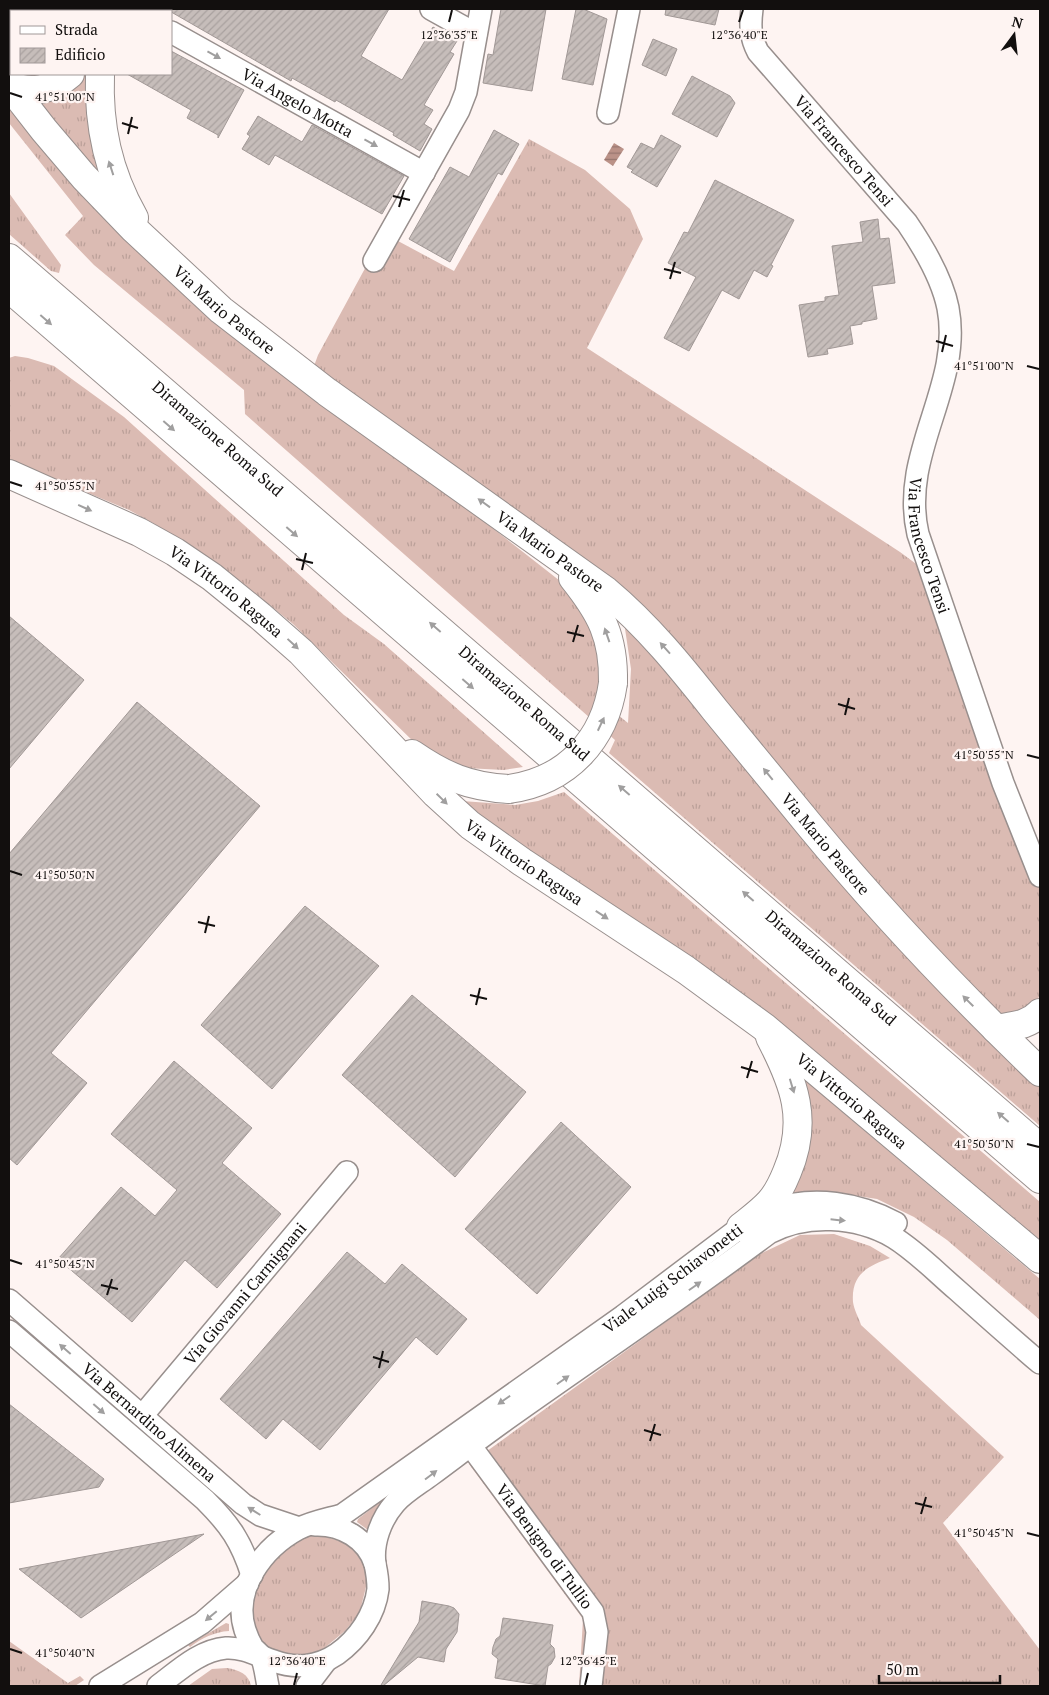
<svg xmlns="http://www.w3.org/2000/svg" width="1049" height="1695" viewBox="0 0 1049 1695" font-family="'PT Serif',serif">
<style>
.grass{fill:url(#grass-tufts)}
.water{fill:url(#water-rules)}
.building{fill:url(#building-hatch);stroke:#a19896}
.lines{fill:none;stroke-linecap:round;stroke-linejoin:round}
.minor-casing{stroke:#988f8d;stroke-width:24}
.highway-casing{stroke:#988f8d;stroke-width:30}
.minor{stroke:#fff;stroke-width:21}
.highway{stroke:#fff;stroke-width:28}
.highway-bridge-casing{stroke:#988f8d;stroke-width:30;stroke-linecap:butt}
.highway-bridge{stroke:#fff;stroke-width:28}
.oneway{fill:#a09f9f}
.ticks{fill:none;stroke:#120f0e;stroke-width:2}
.labels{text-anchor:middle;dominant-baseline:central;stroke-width:4.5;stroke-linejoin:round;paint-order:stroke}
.street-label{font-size:16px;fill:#120f0e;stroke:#fef4f2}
.ticks-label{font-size:12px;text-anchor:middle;fill:#120f0e;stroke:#fef4f2;stroke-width:4.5;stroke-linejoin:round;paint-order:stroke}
</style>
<defs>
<pattern id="grass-tufts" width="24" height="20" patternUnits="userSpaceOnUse" patternTransform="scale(1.25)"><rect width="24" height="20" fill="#dbbbb3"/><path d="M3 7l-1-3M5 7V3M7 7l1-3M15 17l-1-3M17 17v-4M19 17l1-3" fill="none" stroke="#bba099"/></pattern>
<pattern id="water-rules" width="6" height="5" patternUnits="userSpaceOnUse" patternTransform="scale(1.25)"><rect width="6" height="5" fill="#bb9288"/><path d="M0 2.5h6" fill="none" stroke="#97766e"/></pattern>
<pattern id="building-hatch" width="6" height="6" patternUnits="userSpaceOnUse" patternTransform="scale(1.25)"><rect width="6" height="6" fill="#c6bdba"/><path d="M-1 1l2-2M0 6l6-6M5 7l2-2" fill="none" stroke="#a9a19f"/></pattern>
</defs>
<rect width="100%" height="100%" fill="#fef4f2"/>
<path class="grass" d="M9 9H89L88 11H11V66L9 63Z
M83 74H91L102 171 99 173 36 98Z
M9 98 394 451 569 588 595 623 602 677 598 699 628 723 631 669 624 622 1040 1083V1126L609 753 615 740 245 414 244 390 94 265 65 235 83 216 9 123Z
M529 139 585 170 630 209 643 239 587 348 900 552 923 569 1040 884V994L1035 1007 1026 1018 998 1016 790 787 657 622 314 366 318 355 369 261 380 270 398 241 454 271Z
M9 193 61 265 59 273 51 271 9 234Z
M15 356 28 358 54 366 124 417 344 615 384 644 523 767 504 770 465 768 417 745 293 624 236 578 197 550 153 523 129 510 9 460V358Z
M564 792 1040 1202V1248L462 801 515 805 538 801Z
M800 1076 1040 1279V1320L947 1240 914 1217 877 1199 838 1193H783Z
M834 1234 870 1246 890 1258C867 1266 851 1275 853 1302 854 1310 859 1318 861 1325L1004 1457 943 1523 1040 1650V1686H579L583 1619 469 1464 760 1254 800 1235Z
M380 1502 382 1504 368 1530 357 1522 358 1519Z
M316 1534 343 1542 359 1555 366 1568V1587L361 1607 357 1616 345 1631 322 1650 297 1659 264 1647 252 1629 253 1594 265 1570 288 1546 309 1535Z
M226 1623 229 1624V1631C214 1632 202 1638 190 1647L188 1645Z
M9 1641 68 1683 80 1676 84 1680 75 1686H9Z
M227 1668C239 1670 249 1674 251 1686H188L212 1669Z"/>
<path class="water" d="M614 143 624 149 613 166 604 160Z"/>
<path class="building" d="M166 9H389L361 56 402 80 433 27 457 41 450 52 454 54 424 105 433 110 424 124 432 129 420 151 393 135 394 133 336 100 335 102 292 78 291 81Z
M501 9H546L532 91 483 83 488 54 493 55Z
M576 9H583L607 19 593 85 562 79Z
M666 9H719L715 25 665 15Z
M653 39 677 49 666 76 642 65Z
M171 51 244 90 218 138V135L187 118 191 110 127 74H171Z
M692 76 730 96 735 103 717 137 672 114Z
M258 116 302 142 312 125 404 176 382 214 275 155 269 165 242 149 250 136 247 134Z
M494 130 519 144 502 175 498 173 450 262 409 239 450 167 469 177Z
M661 135 681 146 657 187 631 172 633 170 627 167 641 143 654 149Z
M715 180 794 220 771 265 773 266 767 277 754 270 739 299 722 290 689 351 664 338 696 277 668 263 684 232 688 233Z
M878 219 880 239 889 238 895 283 872 286 877 319 862 322V324L850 326 853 344 827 349 828 354 808 357 799 305 825 301V297L839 295 832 246 863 242 860 222Z
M9 616 84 680 9 769Z
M137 702 260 806 51 1053 87 1083 17 1165 9 1158V854Z
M305 906 379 966 272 1089 201 1025Z
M412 995 526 1092 455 1177 342 1075Z
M174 1061 252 1128 222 1163 281 1214 217 1288 185 1260 132 1322 58 1259 121 1187 155 1216 177 1190 111 1134Z
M561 1122 631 1187 537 1294 465 1229Z
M347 1252 385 1284 402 1264 467 1319 437 1355 416 1337 320 1450 283 1419 266 1439 220 1399Z
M9 1404 104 1479 99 1487 9 1503Z
M204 1534 81 1618 19 1569Z
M422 1601 449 1606 454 1608 459 1614 457 1632 446 1649 444 1662 418 1657 383 1686 381 1685 419 1622Z
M503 1618 553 1625 550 1644 554 1648 555 1657 551 1664 548 1666 545 1686 495 1678 498 1659 492 1654 493 1647 496 1639 500 1636Z"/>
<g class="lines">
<defs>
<g id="minor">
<path d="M144 9V11"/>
<path d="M431 9 476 34"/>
<path id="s1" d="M752 9C750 25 750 37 758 52L907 223C924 248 942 278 948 308 963 386 899 453 918 534L1003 783 1040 876"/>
<path d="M109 11 110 9"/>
<path id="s2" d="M171 32 424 173"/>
<path d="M608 113 629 9"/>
<path d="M374 261 459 110 466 92 481 9"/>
<path id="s3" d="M9 1300 243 1504 260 1515 299 1528"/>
<path d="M9 1331 205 1500C230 1525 241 1541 252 1575"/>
<path id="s4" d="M142 1416 347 1172"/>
<path id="s5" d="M470 1445 593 1612 597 1632 591 1686"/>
<path d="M315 1525C342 1524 367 1539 375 1564"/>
<path d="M100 1686 202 1623 248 1583"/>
<path d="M158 1686C178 1671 200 1650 226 1648 244 1647 258 1656 274 1661 295 1669 318 1667 337 1654 358 1639 375 1615 378 1589 378 1580 377 1573 375 1564 372 1543 381 1519 395 1503 405 1492 419 1484 431 1475 458 1455 484 1435 511 1416 597 1355 685 1296 769 1233 807 1213 856 1216 893 1237 916 1251 936 1272 957 1290 985 1315 1012 1339 1040 1363"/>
<path id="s6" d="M268 1686C266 1677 265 1665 261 1656 259 1653 256 1651 253 1648 250 1643 247 1636 245 1630 232 1589 263 1548 298 1529 311 1522 328 1519 342 1515L623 1316 741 1227C751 1221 761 1215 772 1210 813 1195 859 1203 896 1223"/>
<path d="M307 1686 326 1661"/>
</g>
<g id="highway">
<path d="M100 74C98 126 108 172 134 218"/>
<path d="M9 84C30 96 53 89 70 74"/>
<path id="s7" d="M9 85 44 130 84 177 134 229 221 310 327 392 606 591C648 626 681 667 715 710 747 749 779 788 811 827 882 913 959 994 1040 1072"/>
<path id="s8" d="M9 258 1040 1148"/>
<path d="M9 288 1040 1179"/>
<path id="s9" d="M9 474 139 532 175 552 212 577 260 616 301 652 436 794 470 825 522 862 686 970 764 1027 1040 1259"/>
<path d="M573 578C601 613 614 637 613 683"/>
<path d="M412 754C444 776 469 787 509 789"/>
<path d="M996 1029C1012 1026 1028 1026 1040 1013"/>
<path d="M741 1227C751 1219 762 1211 770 1202 778 1193 783 1182 787 1172 809 1120 794 1083 770 1037"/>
</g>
</defs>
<use href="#minor" class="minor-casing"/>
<use href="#highway" class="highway-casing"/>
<use href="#minor" class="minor"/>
<use href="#highway" class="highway"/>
<defs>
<path id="highway-bridge" d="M509 789C567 781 605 740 613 683"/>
</defs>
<use href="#highway-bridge" class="highway-bridge-casing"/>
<use href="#highway-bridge" class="highway-bridge"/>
</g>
<defs><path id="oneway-solid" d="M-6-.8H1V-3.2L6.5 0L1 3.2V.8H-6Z" transform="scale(1.25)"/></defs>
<g class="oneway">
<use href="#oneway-solid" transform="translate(214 55) rotate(29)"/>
<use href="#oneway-solid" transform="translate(371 143) rotate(29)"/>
<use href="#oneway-solid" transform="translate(111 168) rotate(-108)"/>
<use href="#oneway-solid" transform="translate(46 320) rotate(41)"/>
<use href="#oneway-solid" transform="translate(169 426) rotate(41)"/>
<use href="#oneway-solid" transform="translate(484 503) rotate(-144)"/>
<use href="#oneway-solid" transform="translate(85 508) rotate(24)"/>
<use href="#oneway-solid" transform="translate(292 532) rotate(41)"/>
<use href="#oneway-solid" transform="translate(435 627) rotate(-139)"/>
<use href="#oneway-solid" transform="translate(607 635) rotate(-109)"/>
<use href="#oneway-solid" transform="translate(293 644) rotate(43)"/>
<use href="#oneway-solid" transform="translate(665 648) rotate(-132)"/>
<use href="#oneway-solid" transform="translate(468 684) rotate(41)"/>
<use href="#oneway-solid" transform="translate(601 724) rotate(-65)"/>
<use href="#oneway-solid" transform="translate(768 774) rotate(-129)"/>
<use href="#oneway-solid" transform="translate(624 790) rotate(-139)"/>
<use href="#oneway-solid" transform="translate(442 799) rotate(44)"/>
<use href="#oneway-solid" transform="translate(748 896) rotate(-139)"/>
<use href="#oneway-solid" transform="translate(602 915) rotate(33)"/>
<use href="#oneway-solid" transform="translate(968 1001) rotate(-135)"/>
<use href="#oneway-solid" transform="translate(792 1086) rotate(73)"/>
<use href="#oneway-solid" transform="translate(1003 1117) rotate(-139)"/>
<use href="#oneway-solid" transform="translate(838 1220) rotate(6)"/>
<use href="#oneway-solid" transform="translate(695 1286) rotate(-35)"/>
<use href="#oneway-solid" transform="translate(65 1349) rotate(-139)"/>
<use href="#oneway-solid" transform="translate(563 1380) rotate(-35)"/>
<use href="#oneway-solid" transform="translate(504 1400) rotate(145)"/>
<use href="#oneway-solid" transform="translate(99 1409) rotate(41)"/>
<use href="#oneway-solid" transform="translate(431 1475) rotate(-37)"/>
<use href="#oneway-solid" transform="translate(254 1511) rotate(-148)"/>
<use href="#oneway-solid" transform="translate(211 1616) rotate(140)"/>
</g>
<path class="ticks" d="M449 22 452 10M739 22 743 10M10 93 22 97M122 123 138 128M128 134 132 117M393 196 410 200M399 207 404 190M664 269 681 273M670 279 675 262M936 341 953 346M942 352 946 335M1027 366 1039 369M10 482 22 486M296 559 313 563M302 570 306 553M567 632 584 636M573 642 578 625M838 704 855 709M845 715 849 698M1027 755 1039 758M10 871 22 875M198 922 215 926M205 933 209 916M470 995 487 999M476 1005 480 988M741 1067 758 1072M747 1078 752 1061M1027 1144 1039 1147M10 1260 22 1264M101 1285 118 1289M107 1295 112 1279M373 1357 389 1362M379 1368 383 1351M644 1430 661 1435M650 1441 655 1424M915 1503 932 1507M921 1514 926 1497M1027 1533 1039 1536M10 1649 22 1653M294 1685 297 1673M585 1685 588 1673"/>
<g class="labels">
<g class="street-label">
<text stroke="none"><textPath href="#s2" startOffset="145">Via Angelo Motta</textPath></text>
<text stroke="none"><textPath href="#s1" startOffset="175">Via Francesco Tensi</textPath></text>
<text stroke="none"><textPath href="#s7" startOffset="312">Via Mario Pastore</textPath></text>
<text stroke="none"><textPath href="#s8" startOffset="276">Diramazione Roma Sud</textPath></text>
<text stroke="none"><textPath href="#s1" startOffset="610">Via Francesco Tensi</textPath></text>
<text stroke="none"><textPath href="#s7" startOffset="718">Via Mario Pastore</textPath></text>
<text stroke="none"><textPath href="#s9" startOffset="248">Via Vittorio Ragusa</textPath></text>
<text stroke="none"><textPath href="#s8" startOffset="681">Diramazione Roma Sud</textPath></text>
<text stroke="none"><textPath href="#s7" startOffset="1122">Via Mario Pastore</textPath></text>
<text stroke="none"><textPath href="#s9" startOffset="652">Via Vittorio Ragusa</textPath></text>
<text stroke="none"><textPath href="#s8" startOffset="1086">Diramazione Roma Sud</textPath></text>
<text stroke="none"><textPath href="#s9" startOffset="1058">Via Vittorio Ragusa</textPath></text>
<text stroke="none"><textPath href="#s6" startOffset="638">Viale Luigi Schiavonetti</textPath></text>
<text stroke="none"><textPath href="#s4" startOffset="160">Via Giovanni Carmignani</textPath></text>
<text stroke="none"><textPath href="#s3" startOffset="186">Via Bernardino Alimena</textPath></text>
<text stroke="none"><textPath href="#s5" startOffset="126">Via Benigno di Tullio</textPath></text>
</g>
</g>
<g class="ticks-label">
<text x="449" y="39">12°36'35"E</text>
<text x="739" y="39">12°36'40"E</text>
<text x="65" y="101">41°51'00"N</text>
<text x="984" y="370">41°51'00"N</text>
<text x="65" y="490">41°50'55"N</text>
<text x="984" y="759">41°50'55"N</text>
<text x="65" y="879">41°50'50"N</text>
<text x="984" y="1148">41°50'50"N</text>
<text x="65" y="1268">41°50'45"N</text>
<text x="984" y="1537">41°50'45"N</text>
<text x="65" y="1657">41°50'40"N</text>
<text x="297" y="1665">12°36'40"E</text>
<text x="588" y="1665">12°36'45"E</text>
</g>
<rect width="1049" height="1695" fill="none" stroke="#120f0e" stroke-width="20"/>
<rect x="10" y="10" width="162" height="65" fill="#fef4f2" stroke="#a09897"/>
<rect x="20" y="26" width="25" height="8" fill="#ffffff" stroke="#a09897"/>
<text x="55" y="35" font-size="15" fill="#120f0e">Strada</text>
<rect x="20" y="48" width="25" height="15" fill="url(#building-hatch)" stroke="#a09897"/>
<text x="55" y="60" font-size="15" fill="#120f0e">Edificio</text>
<g transform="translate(1014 35) rotate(15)" stroke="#fef4f2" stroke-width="4" paint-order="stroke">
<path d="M0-4L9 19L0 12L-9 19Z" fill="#120f0e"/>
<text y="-8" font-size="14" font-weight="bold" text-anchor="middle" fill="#120f0e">N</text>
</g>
<path d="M879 1675v8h121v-8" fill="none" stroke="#120f0e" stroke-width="2.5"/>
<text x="886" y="1675" font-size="15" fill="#120f0e" stroke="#fef4f2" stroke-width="4" paint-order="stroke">50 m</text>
</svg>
